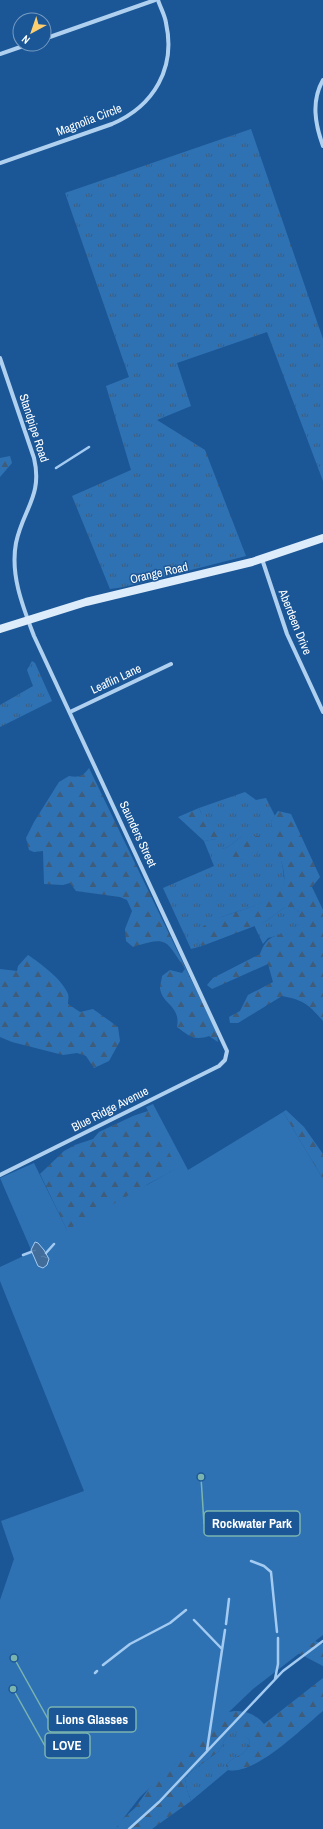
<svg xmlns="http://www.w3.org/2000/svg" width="323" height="1829" viewBox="0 0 323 1829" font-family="'Archivo Narrow',sans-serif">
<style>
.grass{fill:url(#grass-tufts);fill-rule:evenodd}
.forest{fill:url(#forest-firs)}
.park{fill:#2f72b4}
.water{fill:url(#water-ripples);stroke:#a3cbf2}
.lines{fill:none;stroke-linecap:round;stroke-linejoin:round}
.stream{stroke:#a3cbf2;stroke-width:2.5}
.minor{stroke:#b0d0f0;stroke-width:4}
.secondary{stroke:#ddecfb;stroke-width:8}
.labels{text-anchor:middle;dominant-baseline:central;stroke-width:3;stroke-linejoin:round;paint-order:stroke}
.street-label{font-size:12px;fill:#fff;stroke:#1b5797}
.leader{fill:none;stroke:#7bb4af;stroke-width:1.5}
.callout-dot{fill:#7bb4af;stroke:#1b5797;stroke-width:1.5}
.callout{fill:#1b5797;stroke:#7bb4af;stroke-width:1.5}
.callout-label{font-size:13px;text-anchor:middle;font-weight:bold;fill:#fff}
</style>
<defs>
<pattern id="grass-tufts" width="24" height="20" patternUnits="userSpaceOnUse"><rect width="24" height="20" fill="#2f72b4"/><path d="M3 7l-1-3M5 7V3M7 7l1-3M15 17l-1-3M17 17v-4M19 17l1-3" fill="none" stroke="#3f5d7b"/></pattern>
<pattern id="forest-firs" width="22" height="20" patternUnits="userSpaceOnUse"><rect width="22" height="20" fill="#2f72b4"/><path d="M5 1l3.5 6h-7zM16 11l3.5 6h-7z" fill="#3f5d7b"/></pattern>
<pattern id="water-ripples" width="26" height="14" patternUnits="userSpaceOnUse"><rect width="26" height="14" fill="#426c99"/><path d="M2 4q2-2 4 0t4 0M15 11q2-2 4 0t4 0" fill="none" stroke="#5e82a8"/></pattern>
</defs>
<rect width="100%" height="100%" fill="#1b5797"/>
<path class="grass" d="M251 129 323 339V481L267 332 177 363 191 406 157 420 205 450 246 556 124 587 110 589 72 496 131 470 106 386 129 377 65 193Z
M32 661 35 663 52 701 0 727V705L33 686 27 670Z
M245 792 256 800 266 798 275 816 271 821C274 838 285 866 284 881 284 905 228 910 213 922 207 926 202 934 197 940L202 946 191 949 163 888 214 866 204 841 216 839 210 823 203 817 199 808ZM242 836H259L244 859 235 860 222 849 228 847Z
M285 907H293L299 912V924L291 932 268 938 263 944 254 925 265 922Z
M235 1731 243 1733 250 1741C246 1758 235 1754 226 1765L228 1770 191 1801 187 1790 185 1778 192 1771 219 1751 228 1733Z"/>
<path class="forest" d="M10 456 12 463 0 477V458Z
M89 768 216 1031 218 1042 209 1036C194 1041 189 1036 177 1027 181 1005 162 1005 160 988 160 985 162 979 162 976L170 970 182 973 185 969C165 940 169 936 133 947L126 941 125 929 132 911 127 900 120 897 76 891 70 883 63 885 44 884 43 851 34 852 29 850 26 838 34 822 59 782 69 776C79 778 83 776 89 768Z
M199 808C203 821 215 823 220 834L216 839 204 841 178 817Z
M278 811 291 814 320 877 312 887 323 910V1021C309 1005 304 1000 282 996L238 1023H230L229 1017 240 1011 248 995 273 982 268 964 212 989 207 985 213 978 260 954C269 928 282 941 299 924V912L293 907H285L265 922 202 946 197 940C198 938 197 934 199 931 208 913 282 908 284 881 286 868 277 852 274 839 272 833 272 827 271 821Z
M242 836H259L263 842C262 846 260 850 257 853 249 860 230 863 221 858L220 854 222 849 228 847Z
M28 955C40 963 63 980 68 994 69 997 68 1001 68 1004L80 1012 93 1009 118 1027 120 1041 109 1061 94 1068 86 1056 77 1053 63 1055 12 1042 0 1037V969L17 971 18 966Z
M286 1110 304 1127 323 1154V1179L283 1112Z
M148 1111 161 1120 178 1168 148 1184 78 1239 67 1230 40 1174 64 1151 75 1145 93 1139 99 1132 133 1116Z
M315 1641 323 1644V1666L298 1653Z
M323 1678V1711C303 1727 255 1776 228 1770L226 1765C235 1754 246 1758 250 1741 243 1733 239 1731 228 1733L219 1751 192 1771 185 1778 187 1790 191 1801 152 1829H111L135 1808 152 1784 226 1713C240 1708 255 1713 264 1724Z"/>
<path class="park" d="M153 1104 188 1170 283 1112 323 1179V1635L253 1689 140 1797 115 1829H0V1600L14 1559 1 1521 84 1491 0 1281V1267L32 1252 0 1178 34 1163 67 1230 177 1168 146 1107Z"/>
<path class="water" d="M35 1242 38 1243 44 1250 49 1259 47 1265 43 1268 38 1266 31 1250Z"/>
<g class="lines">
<path class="stream" d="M56 468 89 447
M46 1253 54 1244
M23 1255 31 1252
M251 1561 264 1566 271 1572 277 1632
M194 1620 222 1649
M226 1624 229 1599
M103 1665 130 1644 170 1623 186 1610
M95 1673 97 1671
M275 1679 278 1664V1638
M207 1750 225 1630
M129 1829 159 1802 283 1671 323 1641"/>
<path class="minor" d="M44 39 155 0
M0 54 29 44
M323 80C311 101 315 124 323 146
M0 163 112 124C154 106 176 68 166 23 165 15 160 7 158 0
M0 358 34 458C43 496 23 509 16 543 10 575 23 607 34 636L227 1051 225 1060 219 1066 0 1175
M262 559 287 634 323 712
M70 712 171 664"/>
<path class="secondary" d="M0 629 86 602 252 562 323 538"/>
</g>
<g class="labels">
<g class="street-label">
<text transform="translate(89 120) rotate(-21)">Magnolia Circle</text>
<text transform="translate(34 428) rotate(72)">Standpipe Road</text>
<text transform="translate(159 573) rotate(-13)">Orange Road</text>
<text transform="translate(295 622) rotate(68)">Aberdeen Drive</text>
<text transform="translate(116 679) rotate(-25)">Leaflin Lane</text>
<text transform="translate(138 834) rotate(65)">Saunders Street</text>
<text transform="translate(110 1109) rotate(-27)">Blue Ridge Avenue</text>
</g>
</g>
<path class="leader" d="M201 1477L204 1524M14 1658L48 1719M13 1689L45 1746"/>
<g class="callout-dot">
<circle cx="201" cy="1477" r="4"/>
<circle cx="14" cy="1658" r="4"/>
<circle cx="13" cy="1689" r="4"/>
</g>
<g class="callout">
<rect x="204" y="1511" width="96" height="25" rx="4"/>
<rect x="48" y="1707" width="88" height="25" rx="4"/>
<rect x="45" y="1733" width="45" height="25" rx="4"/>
</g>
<g class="callout-label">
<text x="252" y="1528">Rockwater Park</text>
<text x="92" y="1724">Lions Glasses</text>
<text x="67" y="1750">LOVE</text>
</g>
<g transform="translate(32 32) rotate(220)"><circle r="19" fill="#1b5797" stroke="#769ac1"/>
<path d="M0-3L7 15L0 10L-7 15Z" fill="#ffcf6f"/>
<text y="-6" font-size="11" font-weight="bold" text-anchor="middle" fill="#ffffff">N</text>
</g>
</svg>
